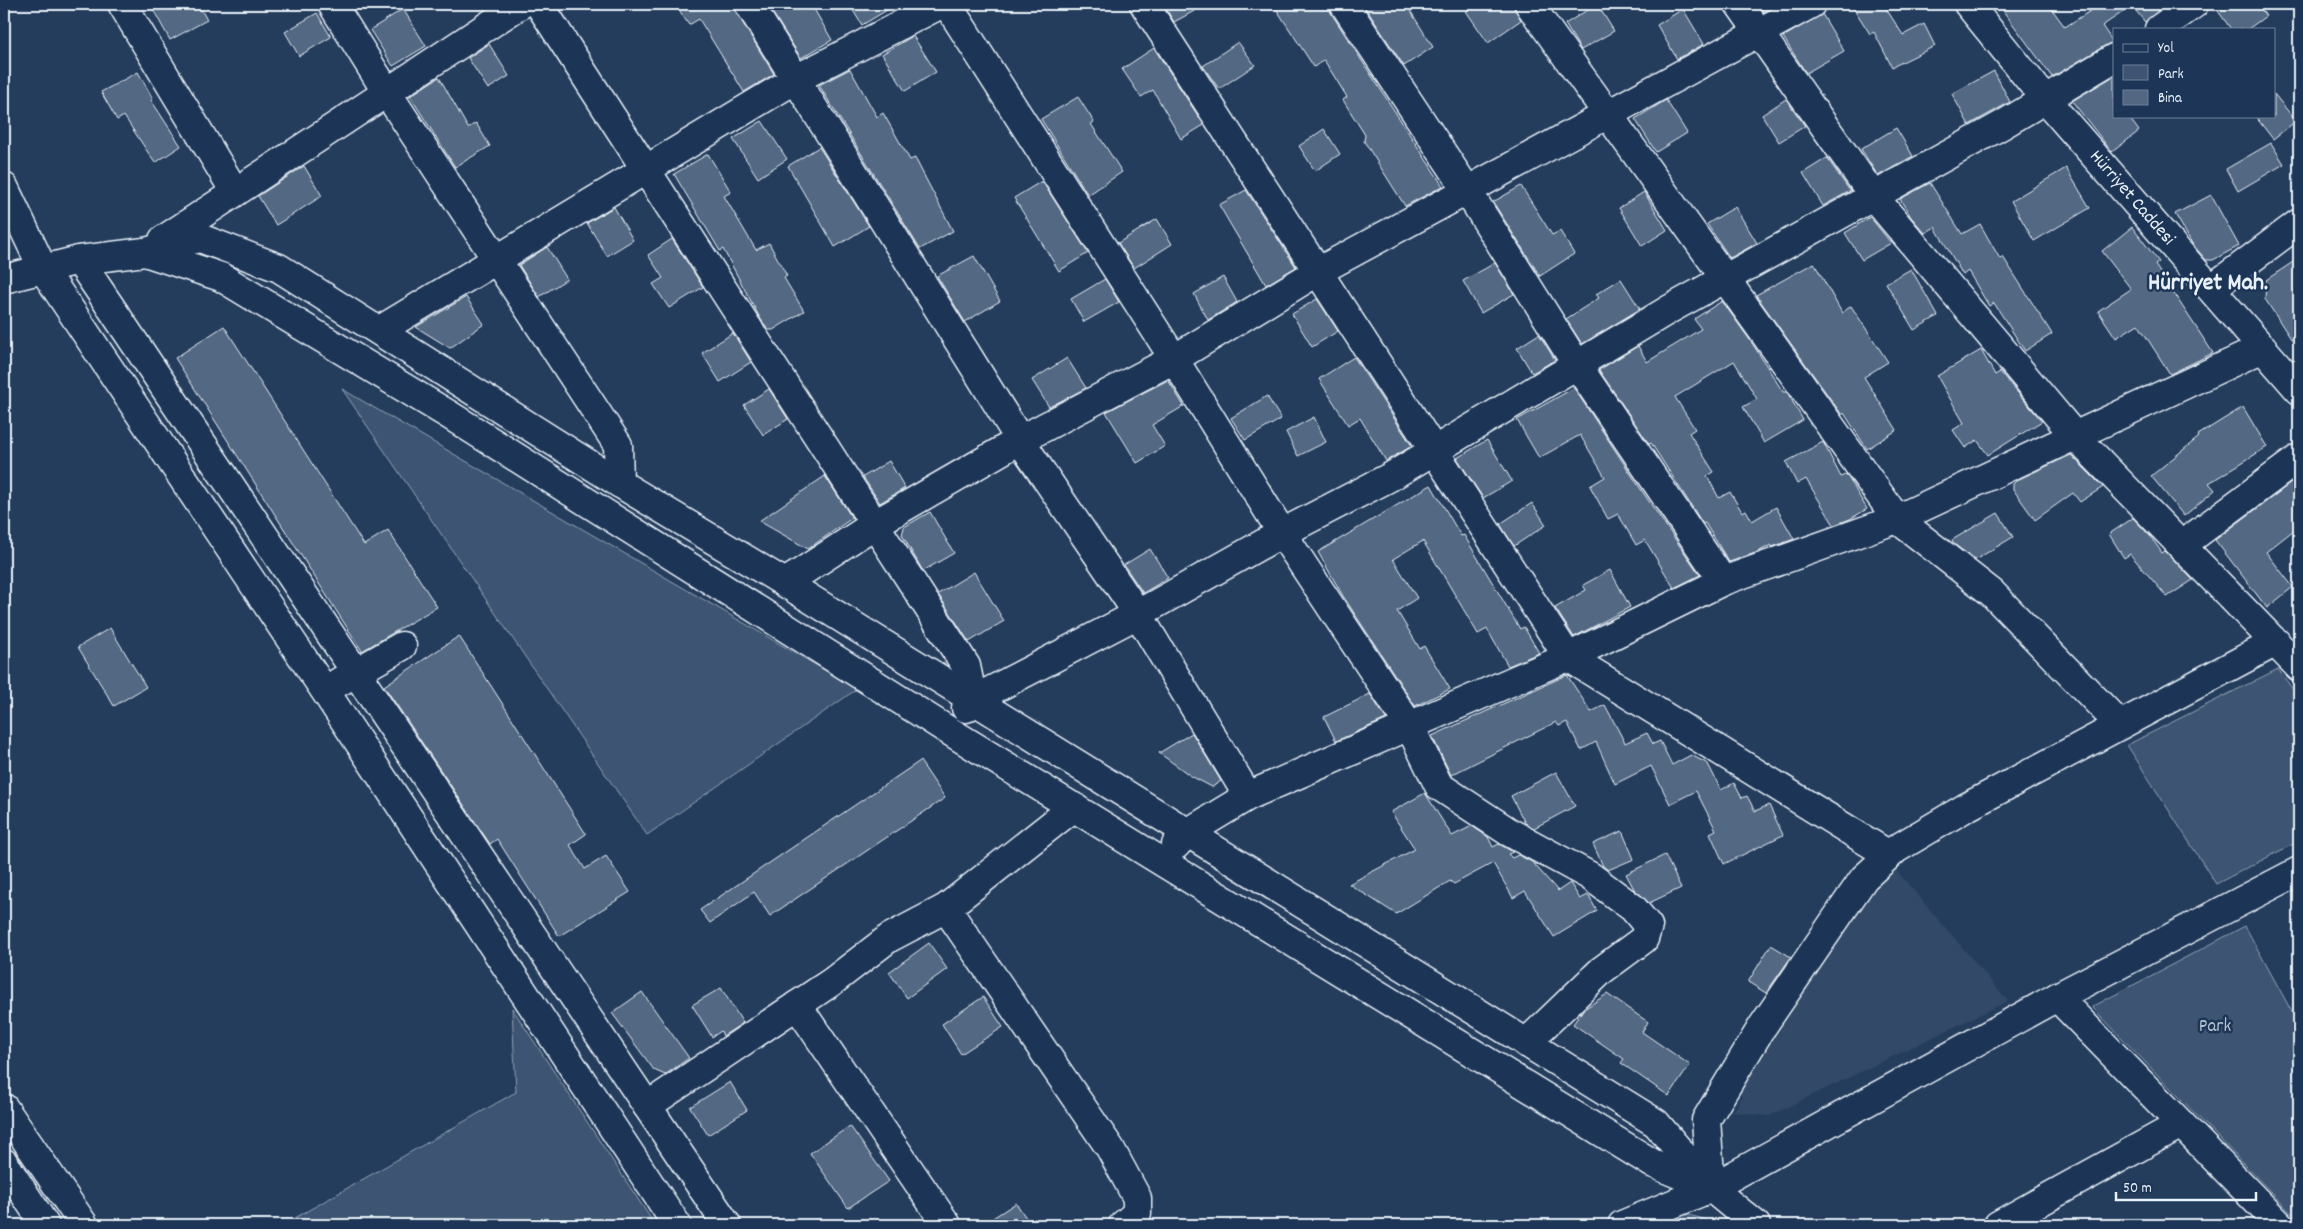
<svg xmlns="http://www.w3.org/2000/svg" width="2303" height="1229" viewBox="0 0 2303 1229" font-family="Dekko,sans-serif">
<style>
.built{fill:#334a68}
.green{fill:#3e5472;stroke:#93a2b5}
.building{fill:#536782;stroke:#e8f1f8}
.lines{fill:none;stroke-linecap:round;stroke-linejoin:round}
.minor-casing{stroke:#e8f1f8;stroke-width:31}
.highway-casing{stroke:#e8f1f8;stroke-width:31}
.minor{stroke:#1d3557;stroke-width:28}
.highway{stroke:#1d3557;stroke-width:28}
.labels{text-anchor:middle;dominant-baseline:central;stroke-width:5;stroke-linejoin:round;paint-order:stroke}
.street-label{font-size:19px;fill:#e8f1f8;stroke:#1d3557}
.park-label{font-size:19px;fill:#b5c2d0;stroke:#1d3557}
.district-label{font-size:24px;font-weight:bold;fill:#e8f1f8;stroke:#1d3557}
</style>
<rect width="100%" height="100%" fill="#253d5d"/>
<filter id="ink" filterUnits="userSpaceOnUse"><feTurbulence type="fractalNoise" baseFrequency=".02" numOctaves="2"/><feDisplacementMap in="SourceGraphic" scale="10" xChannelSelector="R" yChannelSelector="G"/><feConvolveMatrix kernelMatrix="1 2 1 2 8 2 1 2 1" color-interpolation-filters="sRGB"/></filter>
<g filter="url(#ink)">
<path class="built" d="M1890 863 2008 1001 1769 1116 1733 1112 1743 1097 1737 1093Z"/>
<path class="green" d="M342 389 857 689 647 835Z
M2278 669 2299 698V841L2216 884 2127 745Z
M2245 926 2299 1025V1221L2092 1007Z
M512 1008 655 1225H301L295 1218 516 1092Z
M1681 1213 1704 1219 1714 1225H1670Z"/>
<path class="building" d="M150 4H198L207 20 170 40Z
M675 4H734L736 12 774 74 744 92 699 19 689 25Z
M767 4H811L832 40 801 58Z
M849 4H897L862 25Z
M1163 4H1207L1174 22Z
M1273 4H1329L1331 13 1443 186 1405 206 1364 141 1365 135 1343 100 1347 97 1324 60 1314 67Z
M1363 4H1406L1433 47 1404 66Z
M1477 4H1512L1521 20 1488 43 1466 11Z
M1597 4 1614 31 1581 50 1565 24Z
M1758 4H1779L1764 12Z
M1851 4H1883L1903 35 1924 24 1935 46 1892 67 1874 32 1870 34Z
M1998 4H2048L2065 27 2101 4H2152L2158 11 2145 22 2132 6 2102 26 2113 42 2106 45 2052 77Z
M2213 4H2257L2266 16 2248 29H2231Z
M403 9 426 46 393 66 370 30Z
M1683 9 1704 44 1677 59 1657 25Z
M317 13 331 37 299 56 285 32Z
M1822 14 1844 51 1806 73 1783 37Z
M913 36 936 72 905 91 882 54Z
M1238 42 1255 65 1219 89 1203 66Z
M489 44 509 76 488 89 468 58Z
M1154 48 1204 125 1181 139 1153 90 1141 97 1122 69Z
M850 69 877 117 883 113 910 160 915 158 953 231 920 249 819 85Z
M1994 71 2010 102 1969 125 1952 94Z
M138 72 153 99 151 100 181 146 155 163 124 116 117 120 101 92Z
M2114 76V116H2128L2139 131 2112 152 2072 101Z
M439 77 468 128 476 123 490 146 455 167 410 96Z
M2274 94 2296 121 2273 139 2255 116H2274Z
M1078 97 1094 122 1091 124 1122 172 1088 195 1041 119Z
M1786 99 1805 126 1779 142 1762 115Z
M1666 100 1687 133 1656 152 1635 119Z
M762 121 787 159 758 178 733 139Z
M1896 128 1913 156 1878 176 1861 149Z
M1324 129 1340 154 1315 171 1299 146Z
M2271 143 2284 164 2238 191 2226 169Z
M819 147 869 226 835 247 788 166Z
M708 154 731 192 724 196 756 250 769 243 787 276 784 278 804 311 773 330H768L760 318 723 249 720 251 674 174Z
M1827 158 1850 191 1823 206 1803 173Z
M304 166 322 196 276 225 258 196Z
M2066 168 2090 208 2034 241 2011 201Z
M1042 181 1088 253 1059 271 1014 198Z
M1930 183 1962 234 1980 224 2000 259 2003 257 2052 334 2025 351 1994 303 1989 306 1968 271 1963 275 1935 227 1925 233 1911 217 1900 199Z
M1521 186 1552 235 1560 231 1574 254 1540 276 1493 202Z
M1246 190 1296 267 1266 285 1219 205Z
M1644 192 1667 230 1642 246 1619 208Z
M2211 195 2239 246 2213 260H2206L2193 245 2175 214Z
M614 207 633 240 607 256 587 223Z
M1735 207 1757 243 1730 258 1707 224Z
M1870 217 1891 243 1862 260 1845 233Z
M1157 219 1172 244 1134 268 1118 243Z
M2132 227 2159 262 2155 265 2213 353 2170 374 2138 324 2116 338 2098 311 2131 289 2102 251Z
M672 239 703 287 669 308 653 284 663 278 648 255Z
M547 247 567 279 539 297 519 265Z
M974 256 1000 301 965 322 937 276Z
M2299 258V351L2265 299 2266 280Z
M1495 263 1514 294 1481 313 1463 281Z
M1814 263 1842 313 1851 306 1888 362 1864 377 1897 430 1867 449 1844 413 1842 415 1756 295Z
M1911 269 1938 316 1914 330 1886 283Z
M1223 277 1237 302 1208 320 1194 294Z
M1105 279 1119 302 1084 322 1071 299Z
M1621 279 1640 309 1582 344 1566 319 1599 298 1596 294Z
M466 297 484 324 450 348 416 327Z
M1317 299 1338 331 1312 347 1292 314Z
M1722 301 1752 343 1783 392H1787L1803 420 1764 443 1743 407 1757 399 1734 361 1675 397 1695 429 1689 433 1714 472 1707 476 1719 498 1730 492 1742 512 1746 510 1752 521 1776 507 1794 539 1772 547 1771 545 1758 552 1729 562 1705 523 1703 524 1651 443 1649 444 1599 370 1638 346 1647 362 1701 329 1694 319Z
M224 326 364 545 388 530 437 607 362 651 175 358Z
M733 333 751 362 720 382 702 353Z
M1539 334 1555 360 1532 373 1517 348Z
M1981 350 1995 375 2000 372 2042 421 1988 455 1977 440 1965 448 1953 430 1964 423 1937 376Z
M1354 357 1412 446 1386 461 1360 418 1348 425 1319 379Z
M1067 358 1086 388 1049 407 1032 380Z
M1168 380 1184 406 1152 425 1165 446 1137 463 1106 412Z
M1574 388 1650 503 1700 575 1674 588 1645 540 1636 545 1618 514 1608 519 1590 486 1605 477 1580 435 1539 458 1517 420Z
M769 389 788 419 763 435 744 405Z
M1267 396 1281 419 1245 440 1231 418Z
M2243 407 2267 447 2209 483 2215 490 2184 516 2151 476 2199 437 2198 435Z
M1314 417 1326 442 1298 456 1286 432Z
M1487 440 1512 481 1483 498 1457 458Z
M1823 442 1841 477 1846 474 1867 509 1850 519 1834 525 1806 479 1797 484 1786 462Z
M2071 455 2103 487 2080 502 2073 493 2035 520 2013 489V484L2017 480Z
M889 461 905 488 880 503 863 477Z
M825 476 852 518 808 549 759 521Z
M2299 477V526L2266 552 2293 587 2267 608 2215 540Z
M1431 485 1461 536 1464 535 1520 629 1524 627 1539 653 1508 666 1487 629 1478 634 1423 541 1393 559 1417 598 1397 611 1420 649 1424 646 1450 689 1415 706 1343 596 1318 552Z
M1532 503 1546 525 1514 546 1500 524Z
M930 512 954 553 923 571 902 535 904 527Z
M1998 513 2013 537 1975 560 1954 544 1952 540Z
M2133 518 2151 537 2162 553 2165 551 2193 580 2167 597 2130 554 2124 558 2109 534Z
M1150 549 1168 578 1143 593 1124 565Z
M1610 570 1630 607 1574 637 1555 608 1586 590 1583 585Z
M974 572 1004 621 969 642 938 594Z
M110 628 146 687 114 706 78 647Z
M459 636 586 834 570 845 585 869 606 856 630 892 559 936 497 839 490 844 384 686Z
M1567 675 1591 712 1605 705 1625 743 1647 733 1653 744 1660 741 1672 765 1691 755 1708 764 1721 790 1734 783 1742 798 1747 796 1755 811 1769 805 1783 835 1724 864 1710 833 1716 830 1696 791 1670 804 1651 766 1615 784 1596 742 1581 750 1567 722 1559 726 1556 722 1451 775 1432 736Z
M1370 694 1386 719 1336 741 1324 717Z
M1192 733 1221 781 1212 787 1191 776 1159 753Z
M920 761 945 798 770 916 754 892 710 923 700 910Z
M1556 772 1575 806 1534 828 1525 823 1511 796Z
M1425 793 1452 836 1472 826 1488 837 1493 847 1499 844 1513 852 1508 854 1512 858 1518 855 1532 862 1558 891 1570 883 1580 899 1588 895 1597 911 1554 937 1525 891 1513 898 1493 863 1454 884 1450 881 1396 914 1349 884 1415 849 1391 812Z
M1622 831 1634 859 1608 870 1603 866 1593 844Z
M1665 855 1681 888 1649 903 1634 889 1626 874Z
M929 943 947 969 907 998 889 972Z
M1771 945 1791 957 1766 993 1748 982Z
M721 988 743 1023 723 1036 721 1031 712 1037 692 1005Z
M642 992 689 1058 665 1075 654 1070 612 1013Z
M1607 994 1648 1022 1642 1032 1690 1065 1669 1096 1621 1063 1624 1059 1573 1024 1584 1009Z
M983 997 1003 1027 961 1054 942 1024Z
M730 1082 747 1110 708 1135 690 1107Z
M850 1126 889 1181 848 1208 810 1153Z
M1016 1203 1031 1225H982Z"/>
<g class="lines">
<defs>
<g id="minor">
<path d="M122 4 235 192"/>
<path d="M332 4 386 91 618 445 619 483"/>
<path d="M539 4 966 666 973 700 966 708"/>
<path d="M749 4 1020 440 1138 614 1248 796"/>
<path d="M947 4 1174 359 1282 533 1409 725 1439 786 1509 832 1590 876 1633 908 1648 926 1644 939 1602 970 1526 1043"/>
<path d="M1144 4 1568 657 1889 855"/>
<path d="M1344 4 1467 190 1577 365 1723 581"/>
<path d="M1529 4 1897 519 1992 593 2120 725"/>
<path d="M1739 4 1874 197 2074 435 2299 667"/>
<path id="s1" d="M1968 4 2045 99 2299 390"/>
<path d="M2159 29 2194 4"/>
<path d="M4 187 43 269 325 691 677 1225"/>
<path d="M163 240 521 4"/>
<path d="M145 252 221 277 451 416 946 729 1652 1163 1707 1186"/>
<path d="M79 260 727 1225"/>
<path d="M4 279 79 260 145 252 200 238 279 268 619 483 785 583 1656 1123 1711 1188 1756 1225"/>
<path d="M2212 288 2299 223"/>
<path d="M380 330 796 79 941 4"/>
<path d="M2182 545 2299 458"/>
<path d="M785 583 875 524 1020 440 1174 359 1317 272 1811 4"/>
<path d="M339 682 402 646"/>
<path d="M973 700 1138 614 1282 533 1390 477 1670 309 2002 125 2114 58"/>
<path d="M1176 845 1187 833 1248 796 1568 657 1723 581 1897 519 2263 348"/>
<path d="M946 908 1110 1148 1137 1198V1213L1123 1225"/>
<path d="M2057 997 2280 1225"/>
<path d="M797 1005 947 1225"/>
<path d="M647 1106 833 981 889 938 946 908 1074 807"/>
<path d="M1711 1188 1706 1120 1762 1027 1864 878 1896 849 1965 808 2276 642"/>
<path d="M1622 1225 1711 1188 2057 997 2299 871"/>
<path d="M1998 1225 2181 1124"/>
</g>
<path id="highway" d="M4 1108 84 1225
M4 1163 45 1225"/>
</defs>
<use href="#minor" class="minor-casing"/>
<use href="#highway" class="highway-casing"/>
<use href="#minor" class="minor"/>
<use href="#highway" class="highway"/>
</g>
</g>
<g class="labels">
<g class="street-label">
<text stroke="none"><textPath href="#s1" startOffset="254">Hürriyet Caddesi</textPath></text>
</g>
<g class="park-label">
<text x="2215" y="1027">Park</text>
</g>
<g class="district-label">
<text x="2208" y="284">Hürriyet Mah.</text>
</g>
</g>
<rect width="2303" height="1229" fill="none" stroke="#1d3557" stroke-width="20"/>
<rect x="10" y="10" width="2283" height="1209" fill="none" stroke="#e8f1f8" stroke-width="2" filter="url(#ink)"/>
<rect x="2113" y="28" width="162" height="90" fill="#1d3557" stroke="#6e8097"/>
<rect x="2123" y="44" width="25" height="8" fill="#1d3557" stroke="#6e8097"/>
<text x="2158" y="52" font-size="15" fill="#e8f1f8">Yol</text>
<rect x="2123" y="65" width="25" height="15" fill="#3e5472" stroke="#6e8097"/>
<text x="2158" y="78" font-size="15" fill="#e8f1f8">Park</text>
<rect x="2123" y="90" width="25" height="15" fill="#536782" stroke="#6e8097"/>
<text x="2158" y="102" font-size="15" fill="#e8f1f8">Bina</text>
<path d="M2116 1192v8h140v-8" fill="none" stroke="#e8f1f8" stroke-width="2.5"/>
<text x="2123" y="1192" font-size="15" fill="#e8f1f8" stroke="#1d3557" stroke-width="4" paint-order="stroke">50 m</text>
</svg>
